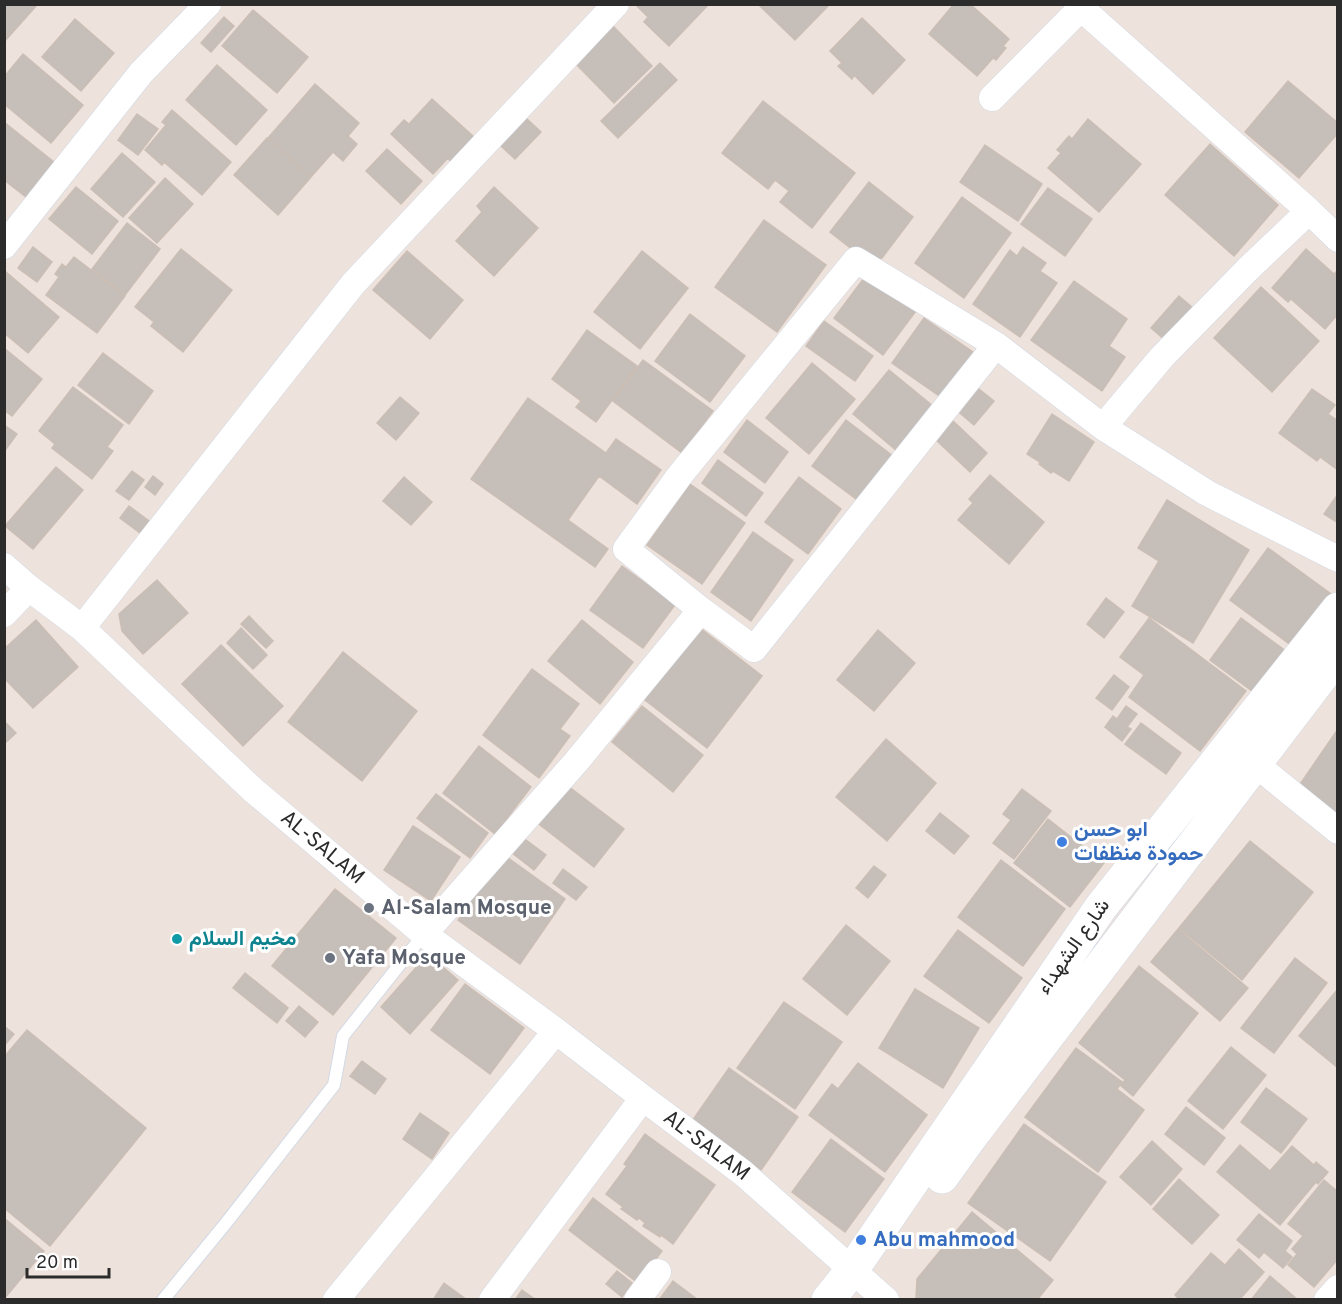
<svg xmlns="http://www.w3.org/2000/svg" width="1342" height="1304" viewBox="0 0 1342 1304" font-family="Overpass,Vazirmatn,sans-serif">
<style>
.building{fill:#c6beb8;stroke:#cabeb5;stroke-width:1.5}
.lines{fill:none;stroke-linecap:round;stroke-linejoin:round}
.service-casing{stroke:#d1d9e5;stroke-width:14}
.minor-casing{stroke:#d1d9e5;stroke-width:27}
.secondary-casing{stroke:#d1d9e5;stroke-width:34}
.service{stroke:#fff;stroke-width:12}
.minor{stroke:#fff;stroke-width:26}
.secondary{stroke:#fff;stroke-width:33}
.shop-dot{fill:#3f7fe0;stroke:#fff;stroke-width:2}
.worship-dot{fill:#6b7280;stroke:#fff;stroke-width:2}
.culture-dot{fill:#0f9aa8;stroke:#fff;stroke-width:2}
.labels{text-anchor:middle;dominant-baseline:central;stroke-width:6;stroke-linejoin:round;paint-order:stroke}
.shop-label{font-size:21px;font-weight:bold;fill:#366cbe;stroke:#fff;text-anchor:start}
.street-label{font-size:21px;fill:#2b2b2b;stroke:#fff}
.worship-label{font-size:21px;font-weight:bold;fill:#5b616d;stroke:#fff;text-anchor:start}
.culture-label{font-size:21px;font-weight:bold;fill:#0d838f;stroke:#fff;text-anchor:start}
</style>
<rect width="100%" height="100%" fill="#eee2dc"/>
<path class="building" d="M4 4 37 5 4 42Z
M635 4H709L669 46 644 22 648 17Z
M758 4H830L795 40Z
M954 4H970L1009 39 1003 46 1006 48 996 60 993 58 977 76 929 34Z
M253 10 308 57 277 93 222 46Z
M224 17 234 26 211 52 201 43Z
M862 18 905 60 873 94 854 75 852 79 838 66 842 63 830 51Z
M75 19 114 53 81 91 42 57Z
M613 26 652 66 614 103 575 63Z
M23 54 83 105 51 143 4 104V77Z
M660 63 677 80 618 138 601 121Z
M217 65 267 110 236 145 186 100Z
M1288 81 1338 123V133L1299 178 1245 132Z
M315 84 359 123 348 136 357 144 343 161 333 152 311 177 268 138Z
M432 99 474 137 451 162 448 158 433 174 391 134 404 120 409 124Z
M763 101 855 173 812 228 780 202 789 191 775 180 768 189 722 153Z
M172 110 231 162 202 195 164 162 162 165 145 150 166 125 162 122Z
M137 114 158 129 138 155 118 140Z
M526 118 541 132 515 159 501 146Z
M1088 119 1141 164 1099 212 1048 168 1061 153 1057 150 1069 136 1072 139Z
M4 122 54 162 26 197 4 180Z
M267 138 311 177 278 215 234 175Z
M1210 144 1278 205 1234 256 1165 195Z
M985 145 1042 184 1018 221 960 182Z
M387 149 422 181 401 204 366 171Z
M122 153 155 182 123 217 91 189Z
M165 178 193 204 157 243 129 218Z
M869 182 913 217 882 258 866 260 830 232Z
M76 187 118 221 92 254 49 219Z
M494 187 538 228 494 276 456 241 482 212 477 206Z
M1048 188 1092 219 1065 256 1021 224Z
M962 197 1011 233 964 298 915 263Z
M764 220 826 265 777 332 715 287Z
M127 223 160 249 125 295 92 269Z
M33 247 52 262 37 282 18 268Z
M1023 247 1046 263 1040 271 1057 283 1020 337 973 304 1010 250 1017 256Z
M181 249 232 290 183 352 151 326 154 322 135 307Z
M1306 249 1334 274 1338 270V314L1325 329 1291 299 1288 302 1272 288Z
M407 251 463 300 430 339 373 290Z
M642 251 688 288 640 349 594 312Z
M74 257 125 296 97 333 46 295 59 277 55 274 62 264 66 267Z
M6 272 59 317 28 353 4 333V273Z
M867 274 916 311 883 355 834 318Z
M1074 281 1127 319 1109 346 1125 357 1102 391 1031 340Z
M1261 287 1319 341 1272 392 1214 338Z
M1179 296 1193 308 1165 340 1151 328Z
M690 314 745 356 710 402 655 361Z
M924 318 980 357 948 402 892 363Z
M824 321 873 356 855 381 806 346Z
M587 330 637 366 596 422 576 407 581 401 552 379Z
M4 348 42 379 12 416 4 410Z
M103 353 153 391 129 424 78 385Z
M643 360 713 411 682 453 613 401Z
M812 363 855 399 809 454 766 418Z
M889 370 933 406 897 451 853 414Z
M974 385 994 401 974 425 955 409Z
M73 387 123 425 107 447 113 451 92 479 52 448 55 444 39 431Z
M1312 389 1335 405 1328 414 1338 421V470L1320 457 1317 461 1279 433Z
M400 397 419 413 396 440 377 423Z
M528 398 606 453 616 439 661 470 637 504 599 476 568 520 608 549 595 567 471 479Z
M1052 414 1094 442 1069 481 1053 471 1051 473 1039 464 1040 462 1027 454Z
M747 420 788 452 765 483 724 452Z
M846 420 894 457 860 502 812 466Z
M953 421 987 453 970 472 936 440Z
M4 425 17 434 4 452Z
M718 460 763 493 746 516 702 483Z
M56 467 83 490 33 549 5 526Z
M132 471 144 480 129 500 116 491Z
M990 475 1044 522 1009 564 958 520 973 503 969 499Z
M153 476 163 484 155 495 145 487Z
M404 477 432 502 411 525 383 501Z
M799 477 841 509 808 554 765 522Z
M690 484 745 523 702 584 647 545Z
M1338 494V523L1324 514Z
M1167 500 1249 550 1193 643 1132 606 1159 561 1138 548Z
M129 506 149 521 140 533 120 518Z
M753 532 793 560 751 621 711 592Z
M1268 548 1331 594 1292 646 1230 600Z
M622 566 675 605 643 648 590 610Z
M157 580 188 613 143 654 122 631 119 614Z
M1106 598 1124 612 1104 638 1087 624Z
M249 616 273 641 266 648 241 624Z
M1149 618 1246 691 1200 751 1129 697 1144 675 1120 657Z
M1241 618 1287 652 1256 694 1210 660Z
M36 620 78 667 33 708 4 678V649Z
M582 620 633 662 600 704 548 661Z
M695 624 762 676 707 748 640 696Z
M241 628 267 655 253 669 227 643Z
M878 630 915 663 874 711 837 680Z
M221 645 283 706 243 746 182 684Z
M343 652 417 711 362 781 288 722Z
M532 669 579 704 560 729 570 736 539 778 483 735Z
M1114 675 1129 687 1112 710 1096 698Z
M642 706 703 755 673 792 612 742Z
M1126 706 1137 714 1127 727 1131 729 1122 741 1105 727 1113 716 1117 719Z
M4 721 16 733 4 744Z
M1141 723 1181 753 1166 774 1125 744Z
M1338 729V819L1296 790Z
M886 739 936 783 887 841 836 797Z
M479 746 531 787 495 834 443 793Z
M568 786 624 829 594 867 539 824Z
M1022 789 1051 811 1014 859 993 843 1011 820 1003 814Z
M436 794 488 833 470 858 417 818Z
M940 813 969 836 954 854 926 831Z
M1048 819 1104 863 1070 907 1014 863Z
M413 826 460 857 431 901 384 870Z
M522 837 546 855 534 870 511 852Z
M1250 841 1313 892 1242 980 1179 928Z
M504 855 565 899 520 964 458 920Z
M1001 860 1065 909 1023 966 958 917Z
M874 866 886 875 868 898 856 888Z
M563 869 587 887 576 900 553 883Z
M335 889 396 938 333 1015 272 966Z
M846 925 890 961 847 1015 803 979Z
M1178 929 1248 988 1220 1021 1151 962Z
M958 930 1022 978 989 1023 924 976Z
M428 954 458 980 410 1034 381 1007Z
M1295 958 1327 983 1274 1053 1241 1028Z
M1139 966 1198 1013 1133 1096 1120 1085 1125 1080 1079 1043Z
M245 973 288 1008 277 1023 233 988Z
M465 984 524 1028 490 1074 431 1030Z
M915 989 979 1028 943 1088 879 1048Z
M1337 990H1338V1068L1299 1036Z
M784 1002 842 1042 795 1109 737 1068Z
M299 1006 318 1022 305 1037 286 1021Z
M4 1026 14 1034 4 1046Z
M27 1030 146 1128 50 1246 4 1208V1057Z
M1231 1047 1266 1075 1223 1129 1188 1101Z
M1076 1048 1122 1082 1117 1089 1144 1110 1098 1172 1025 1117Z
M362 1061 386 1079 375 1094 350 1076Z
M858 1063 927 1115 885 1172 809 1115 832 1084 838 1089Z
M729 1068 798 1117 761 1170 692 1121Z
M1266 1088 1307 1119 1281 1153 1241 1122Z
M1186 1107 1225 1138 1204 1165 1165 1134Z
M420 1113 449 1133 432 1159 403 1139Z
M1024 1124 1106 1182 1050 1261 968 1203Z
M645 1134 715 1185 673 1244 661 1235 660 1237 643 1226 645 1223 639 1218 637 1220 621 1209 623 1207 606 1194 627 1166 624 1164Z
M831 1139 884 1179 845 1232 792 1192Z
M1152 1141 1182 1169 1151 1205 1120 1177Z
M1240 1145 1270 1171 1292 1146 1314 1165 1316 1162 1328 1172 1318 1184 1316 1182 1280 1225 1217 1172Z
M1179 1179 1219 1215 1192 1244 1153 1209Z
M1324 1180 1338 1192V1259L1314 1287 1288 1265 1297 1254 1292 1249 1303 1236 1288 1224Z
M593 1198 662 1251 638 1283 569 1230Z
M972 1212 1053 1280 1037 1300H917L916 1298 917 1279Z
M1259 1214 1292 1241 1285 1251 1292 1257 1283 1268 1264 1252 1259 1258 1237 1240Z
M4 1218 44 1251 4 1299Z
M1239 1249 1264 1272 1239 1300H1180L1175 1295 1211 1253 1225 1265Z
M617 1271 632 1283 622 1297 606 1284Z
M1270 1276 1298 1300H1251Z
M673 1281 698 1300H659Z
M444 1283 467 1300H433Z
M522 1290 536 1300H515Z"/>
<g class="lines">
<defs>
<path id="service" d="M163 1300 226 1223 334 1085 343 1036 424 934"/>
<path id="minor" d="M992 98 1081 8 1309 211 1338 239
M4 246 141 73 208 4
M996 345 754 649 701 610 626 549 680 475 856 260 996 345 1103 427 1207 493 1338 559
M1103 427 1162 357 1248 269 1309 211
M4 566 29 588 82 628 253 790 424 934 556 1031 643 1098 743 1173 886 1300
M4 614 29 588
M82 628 353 284 616 4
M1254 763 1338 831
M424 934 576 762 701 610
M336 1300 556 1031
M492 1300 643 1098
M637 1300 658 1272
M1327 1300 1338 1288"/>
<path id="secondary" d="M942 1177 970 1138 1338 655
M828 1300 852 1270 1101 907 1338 609"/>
</defs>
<use href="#service" class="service-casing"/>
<use href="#minor" class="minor-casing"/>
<use href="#secondary" class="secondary-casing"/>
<use href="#service" class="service"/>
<use href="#minor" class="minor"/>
<use href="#secondary" class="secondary"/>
</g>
<g class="shop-dot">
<circle cx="1062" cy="842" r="6"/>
<circle cx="861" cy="1240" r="6"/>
</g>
<g class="worship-dot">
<circle cx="369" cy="908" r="6"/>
<circle cx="330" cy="958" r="6"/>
</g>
<circle class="culture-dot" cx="177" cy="939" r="6"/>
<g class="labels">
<g class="shop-label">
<text x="1074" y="830">ابو حسن<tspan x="1074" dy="24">حمودة منظفات</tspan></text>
<text x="873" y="1240">Abu mahmood</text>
</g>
<g class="street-label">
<text transform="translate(322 848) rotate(40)">AL-SALAM</text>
<text transform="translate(1074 947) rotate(-55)">شارع الشهداء</text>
<text transform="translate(706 1146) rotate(37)">AL-SALAM</text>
</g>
<g class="worship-label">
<text x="381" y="908">Al-Salam Mosque</text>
<text x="342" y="958">Yafa Mosque</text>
</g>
<g class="culture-label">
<text x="189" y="939">مخيم السلام</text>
</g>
</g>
<rect width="1342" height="1304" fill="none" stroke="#2b2b2b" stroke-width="12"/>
<path d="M27 1268v9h82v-9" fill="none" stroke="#2b2b2b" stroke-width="3"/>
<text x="36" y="1268" font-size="18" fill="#2b2b2b" stroke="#ffffff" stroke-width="4.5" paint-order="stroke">20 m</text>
</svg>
